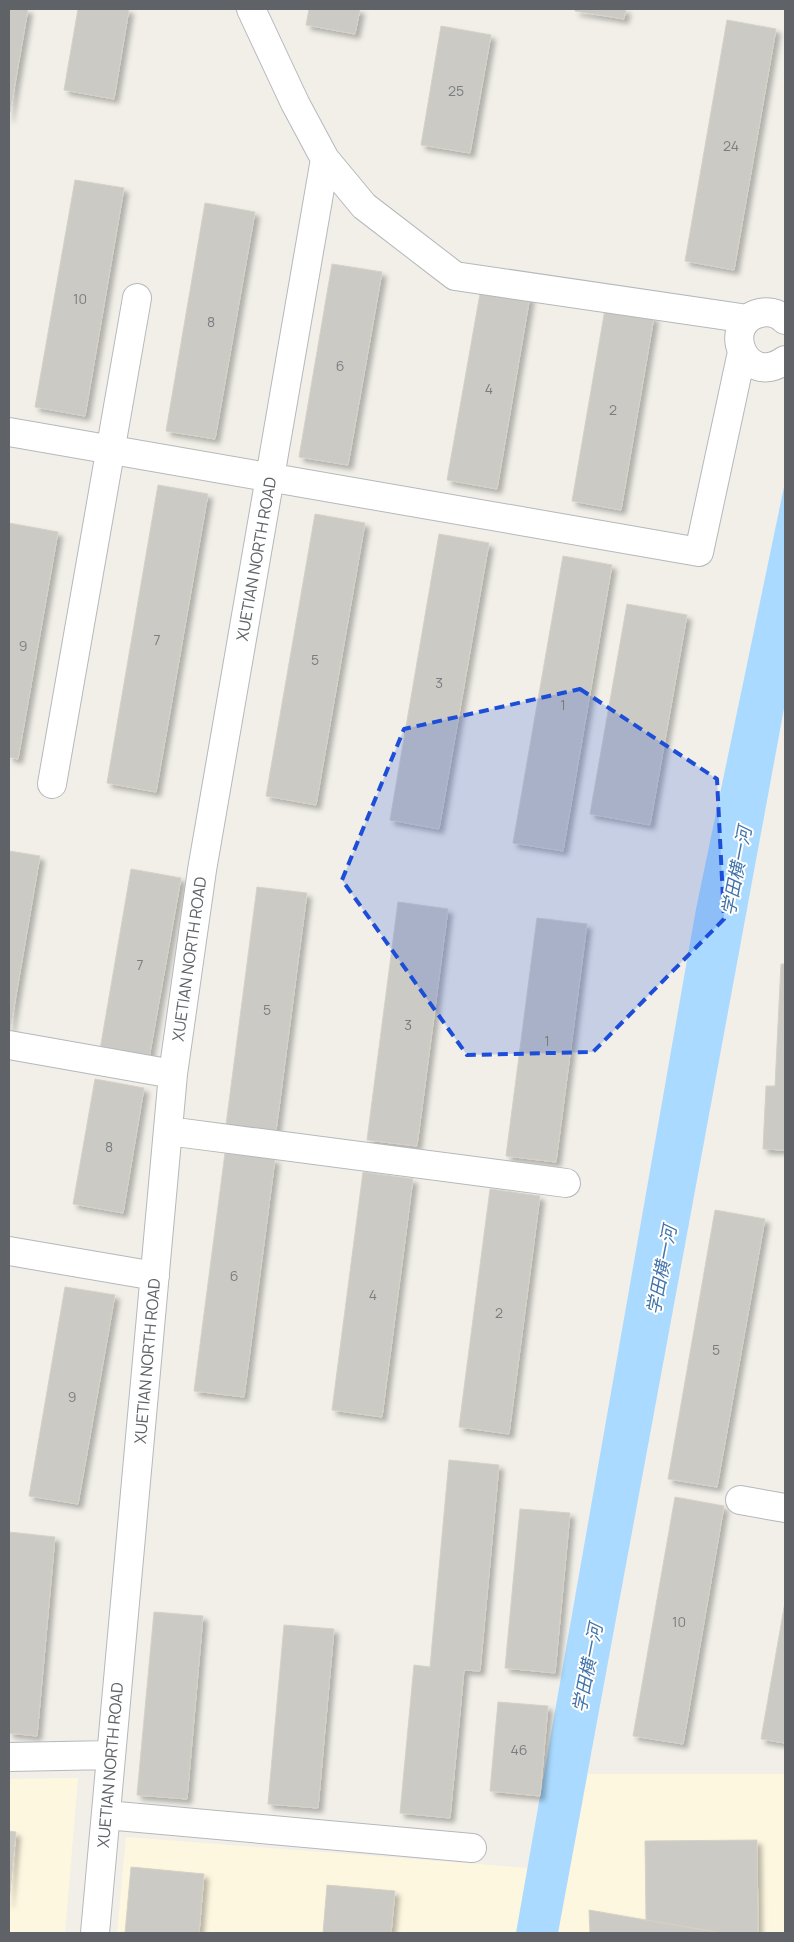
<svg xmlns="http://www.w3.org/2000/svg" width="794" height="1942" viewBox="0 0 794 1942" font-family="Manrope,'Noto Sans SC',sans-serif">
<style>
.commercial{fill:#fef7e0}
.water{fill:#aadaff}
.building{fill:#cccac5;stroke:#d6d1c6;filter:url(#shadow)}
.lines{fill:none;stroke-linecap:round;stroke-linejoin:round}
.minor-casing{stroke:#b5b8bc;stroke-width:30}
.minor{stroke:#fff;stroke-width:28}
.marked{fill:#1d4ed8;fill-opacity:0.2;stroke:#1d4ed8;stroke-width:4;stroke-dasharray:10 6;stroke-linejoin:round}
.labels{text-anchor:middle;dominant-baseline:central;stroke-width:4;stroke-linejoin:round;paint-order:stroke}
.number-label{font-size:14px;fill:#7a7d7f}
.street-label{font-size:16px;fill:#5f6368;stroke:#fff}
.water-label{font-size:18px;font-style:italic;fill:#4174aa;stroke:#fff}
</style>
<defs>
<filter id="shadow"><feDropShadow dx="4.5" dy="4.5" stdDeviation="2.5" flood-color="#0004"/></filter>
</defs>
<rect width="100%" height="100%" fill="#f1efe8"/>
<path class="commercial" d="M588 1774H785V1933H558Z
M78 1778 65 1933H9V1779Z
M126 1837 528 1868 516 1933H117Z"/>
<path class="water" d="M785 482V703L558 1933H516L696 909Z"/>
<path class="building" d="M9 9H28L9 118Z
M78 9H129L114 99 64 90Z
M309 9H360L355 34 306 25Z
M575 9H626L624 19 575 11Z
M727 20 776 29 734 270 685 261Z
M441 26 491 35 470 153 421 145Z
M75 180 124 188 85 416 35 407Z
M205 203 255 212 215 439 166 431Z
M332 264 382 272 348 465 299 457Z
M481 288 530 296 497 489 447 480Z
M605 309 654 317 621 510 572 501Z
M158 485 208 494 156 792 107 783Z
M315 514 365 523 316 805 266 796Z
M9 523 58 532 18 759 9 757Z
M439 534 489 543 439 829 390 820Z
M563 556 612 565 563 851 513 843Z
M627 604 687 615 650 825 590 814Z
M9 851 40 856 9 1036Z
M131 869 181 878 149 1058 100 1050Z
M257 887 307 893 276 1131 226 1125Z
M398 902 448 909 417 1146 367 1140Z
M537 918 587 924 556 1162 506 1156Z
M781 964H785V1150L763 1149 766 1086H775Z
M95 1079 144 1088 123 1213 73 1204Z
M225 1153 275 1159 244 1397 194 1391Z
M363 1172 413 1179 382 1417 332 1410Z
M490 1189 540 1196 509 1434 459 1427Z
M715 1210 765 1219 717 1487 668 1479Z
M65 1287 115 1295 78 1504 29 1496Z
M449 1460 499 1465 480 1671 464 1670 450 1818 400 1813 414 1665 430 1667Z
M675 1497 724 1506 683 1744 633 1736Z
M520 1509 570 1513 555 1673 505 1668Z
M9 1532 55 1537 37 1736 9 1733Z
M785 1602V1743L761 1739Z
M154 1612 203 1616 187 1799 137 1795Z
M284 1625 334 1629 318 1808 268 1804Z
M498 1702 548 1706 540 1796 490 1791Z
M9 1831 16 1832 9 1903Z
M757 1840 758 1933H722L646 1920 645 1841Z
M131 1867 204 1874 199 1933H125Z
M327 1885 395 1891 391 1933H323Z
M589 1910 646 1920 722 1933H590Z"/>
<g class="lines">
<defs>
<path id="minor" d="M325 159 364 206 455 276 748 319
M785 320C778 313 769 311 760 313 719 323 745 389 785 360
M9 432 699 552 742 352
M52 784 137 298
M9 1045 173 1074
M168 1131 566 1183
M9 1251 155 1276
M740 1500 785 1508
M9 1757 111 1755
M106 1815 472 1848
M95 1933 173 1074 202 870 325 159 295 103 251 9"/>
</defs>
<use href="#minor" class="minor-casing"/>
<use href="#minor" class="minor"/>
</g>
<path class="marked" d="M580 689 717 779 724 919 593 1052 467 1055 342 880 404 729Z"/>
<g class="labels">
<g class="number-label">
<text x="456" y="90">25</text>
<text x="731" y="145">24</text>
<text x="80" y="298">10</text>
<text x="211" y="321">8</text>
<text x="340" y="365">6</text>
<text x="489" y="388">4</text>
<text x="613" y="409">2</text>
<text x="157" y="639">7</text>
<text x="23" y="645">9</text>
<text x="315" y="659">5</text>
<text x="439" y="682">3</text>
<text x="563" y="704">1</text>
<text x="140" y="964">7</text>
<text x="267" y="1009">5</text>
<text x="408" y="1024">3</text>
<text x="547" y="1040">1</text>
<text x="109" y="1146">8</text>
<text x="234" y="1275">6</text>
<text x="373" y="1294">4</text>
<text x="499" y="1312">2</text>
<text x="716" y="1349">5</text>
<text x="72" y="1396">9</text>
<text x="679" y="1621">10</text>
<text x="519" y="1749">46</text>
</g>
<g class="street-label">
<text transform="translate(256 559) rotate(-80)">XUETIAN NORTH ROAD</text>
<text transform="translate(189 959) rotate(-82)">XUETIAN NORTH ROAD</text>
<text transform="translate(147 1361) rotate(-85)">XUETIAN NORTH ROAD</text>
<text transform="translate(110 1765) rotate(-85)">XUETIAN NORTH ROAD</text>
</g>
<g class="water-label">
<text transform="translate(736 871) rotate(-79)">学田横一河</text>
<text transform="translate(661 1270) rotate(-79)">学田横一河</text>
<text transform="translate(587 1668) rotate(-79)">学田横一河</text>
</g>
</g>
<rect width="794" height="1942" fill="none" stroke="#5f6368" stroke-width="20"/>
</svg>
